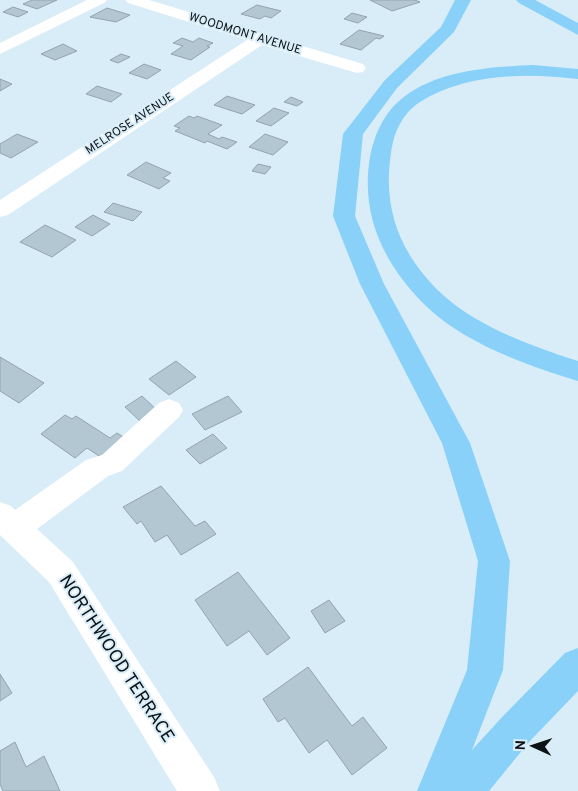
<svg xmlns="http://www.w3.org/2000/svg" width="578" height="791" viewBox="0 0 578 791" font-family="Overpass,sans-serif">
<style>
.building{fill:#b3c7d2;stroke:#91a4af}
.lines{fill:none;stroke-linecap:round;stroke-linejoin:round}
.minor{fill:#fff;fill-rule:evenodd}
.highway{fill:#89d1f8;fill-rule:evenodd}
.labels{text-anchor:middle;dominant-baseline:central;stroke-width:4;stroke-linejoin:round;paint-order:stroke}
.far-street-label{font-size:12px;fill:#0c1317;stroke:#d9edf8}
.near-street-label{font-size:18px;fill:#0c1317;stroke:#d9edf8}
</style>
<rect width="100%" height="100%" fill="#d9edf8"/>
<path class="building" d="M32 0H57L37 9 23 4Z
M370 0H415L420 2 392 11Z
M257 5 281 11 271 18 265 16 260 19 241 14Z
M13 7 28 12 18 17 3 12Z
M107 8 130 15 116 22 90 17Z
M352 13 367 17 358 23 344 19Z
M359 30 384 36 380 39 376 38 361 50 340 44Z
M182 38 193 42 199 38 213 43 207 46 210 47 191 60 171 54 183 46 173 43Z
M63 44 77 51 55 60 41 54Z
M121 54 130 57 118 63 110 60Z
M144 64 161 70 147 79 129 73Z
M0 79 12 84 0 91Z
M97 86 122 94 111 102 86 94Z
M227 96 255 105 242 114 214 105Z
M291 97 303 102 297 106 284 102Z
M274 108 289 113 271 126 256 121Z
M189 116 194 118 197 116 222 125 208 134 219 139 222 137 237 142 227 149 207 141 205 143 175 131 180 128 174 126Z
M17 134 38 142 11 158 0 153V144Z
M265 134 288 142 273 155 249 147Z
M146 162 171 173 163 178 170 181 159 189 127 175Z
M258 164 271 167 265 174 252 171Z
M113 203 142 212 133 221 104 212Z
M93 215 110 224 92 236 75 227Z
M45 225 76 240 52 257 20 242Z
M0 357 44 383 19 403 0 391Z
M176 361 196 377 169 395 149 379Z
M142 396 159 412 142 423 125 407Z
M228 396 242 412 205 430 192 414Z
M65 415 72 419 76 416 110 438 117 433 130 441 108 462 87 448 75 458 41 434Z
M213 434 227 448 200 464 186 450Z
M161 486 195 526 205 521 216 534 181 555 167 535 155 542 141 521 137 524 123 507Z
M238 572 290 638 267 655 249 631 227 646 195 600Z
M329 600 345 621 325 633 311 611Z
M308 667 352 726 363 717 387 748 352 775 327 740 309 753 285 718 278 722 263 699Z
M0 674 12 693 0 701Z
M15 742 26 767 44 756 60 791H3L0 784V751Z"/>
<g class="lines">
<path class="minor" d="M87 0H107L104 3 0 54V43Z
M125 0H149L363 64 366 68 363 72 357 73 262 45 8 215 0 217V200L247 40 128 3Z
M169 399 179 403 183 410 179 417 122 471 108 476 37 529 73 562 214 777 220 791H177L49 582 0 535V502L11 506 15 510 86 460 102 455 159 403Z"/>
<path class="highway" d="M455 0H471L454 32 397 88 363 134 355 216 384 284 470 443 510 561 503 670 472 750 503 716 565 653 578 648V691L529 742 489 791H417L467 670 478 561 442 443 360 284 333 216 343 134 385 80 441 27Z
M516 0H535L578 23V35L519 3Z
M533 65 578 69V79C526 73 466 73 420 102 402 114 394 132 391 153 382 210 401 256 443 295 480 328 532 346 578 361V381C528 366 464 343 426 306 384 265 360 215 370 157 375 132 385 111 405 96 440 70 491 67 533 65Z"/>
</g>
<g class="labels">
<g class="far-street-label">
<text transform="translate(245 34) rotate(17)">WOODMONT AVENUE</text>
<text transform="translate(130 124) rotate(-33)">MELROSE AVENUE</text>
</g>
<g class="near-street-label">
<text transform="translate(116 659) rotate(57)">NORTHWOOD TERRACE</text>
</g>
</g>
<g transform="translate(533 746) rotate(273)" stroke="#d9edf8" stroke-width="4" paint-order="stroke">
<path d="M0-4L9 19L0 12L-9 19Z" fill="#0c1317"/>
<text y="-8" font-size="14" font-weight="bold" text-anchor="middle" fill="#0c1317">N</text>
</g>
</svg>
